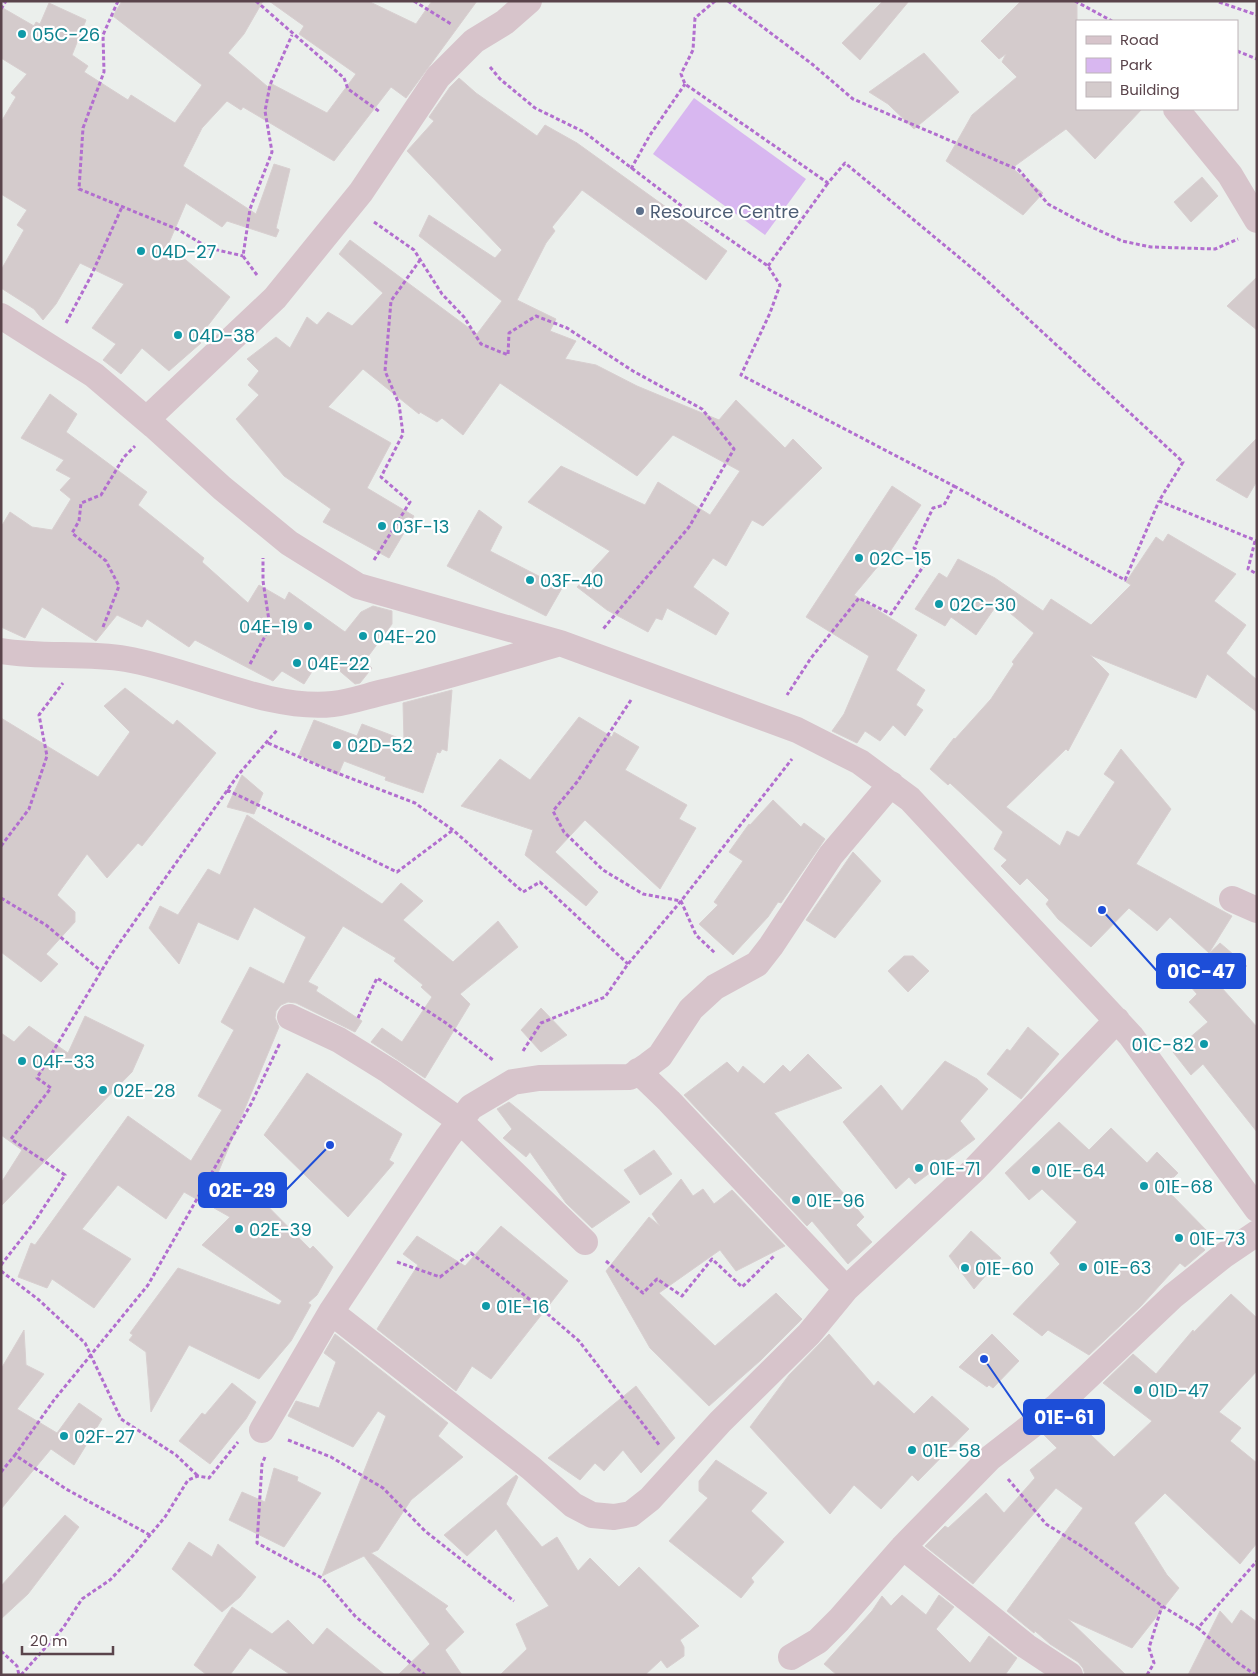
<svg xmlns="http://www.w3.org/2000/svg" width="1258" height="1676" viewBox="0 0 1258 1676" font-family="Poppins,sans-serif">
<style>
.green{fill:#d8b7f0}
.building{fill:#d4cbcc;stroke:#d8cfd0}
.lines{fill:none;stroke-linecap:round;stroke-linejoin:round}
.path{stroke:#b26ecf;stroke-width:3;stroke-dasharray:4 2.5;stroke-linecap:butt}
.street{stroke:#d7c4cb;stroke-width:26}
.culture-dot{fill:#0f9aa8;stroke:#fff;stroke-width:2}
.service-dot{fill:#5c6f8a;stroke:#fff;stroke-width:2}
.labels{text-anchor:middle;dominant-baseline:central;stroke-width:4.5;stroke-linejoin:round;paint-order:stroke}
.culture-label{font-size:18px;fill:#0d838f;stroke:#fff;text-anchor:start}
.service-label{font-size:18px;fill:#4e5e75;stroke:#fff;text-anchor:start}
.leader{fill:none;stroke:#1d4ed8;stroke-width:2}
.callout-dot{fill:#1d4ed8;stroke:#fff;stroke-width:2}
.callout{fill:#1d4ed8;stroke:#1d4ed8;stroke-width:2}
.callout-label{font-size:19px;text-anchor:middle;font-weight:bold;fill:#fff}
</style>
<rect width="100%" height="100%" fill="#ebefec"/>
<path class="green" d="M694 98 806 179 765 235 653 154Z"/>
<path class="building" d="M122 1H263L244 34 228 53 268 87 270 83 327 113 356 74 299 34 304 26 269 1H368L416 24 432 1H477L406 98 391 87 334 161 243 107 241 110 227 101 202 128 183 166 256 214 274 164 290 169 276 228 279 230 276 237 227 221 222 227 186 203 168 245 230 297 206 328 209 330 198 340 201 343 169 371 142 348 121 374 103 360 116 344 92 328 124 284 80 263 56 304 43 320 34 309 1 288V270L24 230 17 225 27 210 1 194V122L16 97 11 93 27 74 1 58V7L34 26 36 22 40 24 49 3 86 20 72 55 88 66 84 72 128 100 131 95 175 123 202 85 113 16Z
M883 1H909L860 60 842 43Z
M1021 1H1077V109H1142L1095 159 1066 129 1012 168 1043 193 1023 215 946 161 972 115 1017 77 1002 62 1006 54 999 59 981 41Z
M924 53 959 92 914 129 888 104 869 92Z
M459 78 476 93 537 136 545 125 577 143 727 251 706 280 582 190 552 227 555 231 546 243 517 300 556 319 550 331 576 341 565 359 596 365 637 386 719 420 736 400 785 448 793 439 822 468 763 526 752 520 726 566 713 558 693 587 729 613 716 635 667 608 662 620 656 618 648 632 607 610 577 587 610 551 528 502 561 466 645 505 658 482 710 515 740 471 673 435 637 476 500 383 463 435 442 418 437 422 420 412 419 414 363 369 328 407 391 443 367 488 414 516 389 558 323 522 331 509 284 476 236 419 259 395 248 385 259 371 247 359 276 337 290 348 307 317 317 325 328 312 352 326 383 293 339 254 350 240 477 334 502 301 419 236 429 215 495 258 502 250 407 151 434 121 429 117 450 87Z
M1202 177 1218 196 1191 222 1174 202Z
M1257 277V330L1227 306Z
M50 394 77 414 66 432 147 492 138 505 204 558 202 562 248 603 259 585 285 600 289 592 345 632 361 612 373 606 392 611V624L364 662 372 668 360 683 355 684 322 656 304 684 282 671 273 681 195 640 189 647 147 619 142 627 117 615 96 641 42 607 25 638 1 627V527L10 512 32 527 52 530 71 499 60 490 71 478 56 470 64 460 21 438Z
M1257 438V481L1247 498 1216 480Z
M892 486 921 505 889 553 854 595 917 635 896 670 925 690 916 705 923 710 905 736 893 725 880 741 865 731 857 743 832 731 844 714 869 656 806 617Z
M479 510 502 527 490 551 562 588 546 616 447 566Z
M1168 534 1236 574 1214 601 1246 625 1226 653 1257 680V712L1207 674 1196 698 1090 655 1109 674 1068 751 1066 749 1006 807 1060 846 1067 831 1079 837 1115 782 1104 774 1121 749 1171 809 1136 864 1232 916 1209 953 1170 917 1157 931 1129 908 1091 947 1058 919 1046 904 1049 900 1027 878 1020 885 1001 866 1007 860 994 849 1003 832 950 783 948 785 930 769 954 738 955 739 991 699 1014 664 1012 662 1034 633 998 603 976 635 951 617 945 626 915 609 939 573 947 578 958 559 995 578 1043 611 1051 599 1091 625 1131 585 1126 582 1156 537 1163 542Z
M125 688 173 725 177 720 216 753 142 846 138 843 107 878 87 854 57 895 75 912V922L46 954 58 964 41 982 1 952V718L98 777 130 732 104 706Z
M452 690 447 751 442 749 440 753 437 752 423 793 385 780 386 777 344 761 338 775 299 755 314 720 357 736 362 724 404 740 403 703Z
M579 717 612 737 614 732 639 747 625 770 687 805 679 819 696 828 660 889 585 820 555 852 598 892 586 906 525 855 533 830 461 806 500 759 530 780Z
M242 775 263 793 254 814 227 807Z
M773 800 801 827 804 823 825 839 781 903 778 902 768 917 733 955 699 924 718 905 714 902 743 861 729 852 749 824 750 825Z
M247 815 382 904 401 883 423 901 403 920 453 962 498 921 518 947 460 994 470 1004 425 1078 371 1042 382 1028 402 1042 432 997 421 987 423 985 394 961 396 958 343 926 308 982 318 987 316 991 362 1021 355 1032 296 1003 288 1002 281 1005 276 1011 275 1018 279 1027 205 1204 184 1192 166 1219 118 1185 82 1229 131 1259 94 1308 52 1279 47 1288 18 1277 31 1243 35 1245 128 1116 191 1161 222 1110 198 1096 234 1030 221 1022 250 967 284 984 306 937 254 907 238 940 198 922 179 964 149 928 160 906 178 915 208 869 220 875Z
M853 852 881 881 835 938 806 920Z
M1220 943 1247 966 1221 987 1257 1027V1132L1203 1064 1191 1075 1173 1052 1208 1022 1189 1002 1197 994 1183 978Z
M904 956H913L929 971 908 992 888 971Z
M541 1008 567 1035 541 1052 521 1030Z
M85 1016 144 1045 132 1072 1 1206V1183L22 1150 1 1135V1033L14 1042 29 1026 68 1053Z
M1028 1027 1059 1054 1021 1099 987 1074 1007 1049 1010 1051Z
M808 1054 842 1088 774 1113 864 1217 856 1225 872 1242 848 1264 812 1221 807 1226 684 1095 727 1062 738 1073 743 1066 764 1084 783 1065 790 1072Z
M945 1061 977 1079 988 1089 960 1121 975 1139 915 1184 909 1177 896 1189 843 1122 881 1085 902 1111Z
M307 1073 402 1134 389 1160 394 1163 348 1217 264 1135Z
M509 1102 525 1115 630 1202 592 1228 566 1203 530 1152 526 1157 503 1138 512 1129 497 1109Z
M1059 1122 1089 1150 1111 1128 1147 1163 1157 1152 1178 1173 1164 1187 1209 1233 1199 1243 1205 1250 1185 1267 1180 1263 1141 1306 1089 1355 1048 1330 1042 1336 1013 1314 1060 1264 1050 1253 1077 1222 1042 1189 1029 1200 1005 1173Z
M654 1150 672 1174 640 1195 624 1170Z
M237 1175 310 1249 313 1246 333 1267 317 1295 308 1303 311 1305 291 1341 259 1379 189 1345 151 1412 146 1352 129 1340 133 1335 130 1333 178 1268 279 1305 282 1301 202 1245 230 1217 214 1208Z
M681 1179 693 1196 703 1189 714 1204 732 1190 785 1246 736 1271 720 1250 659 1293 715 1346 776 1293 802 1319 761 1360 709 1406 650 1348 606 1271 649 1217 660 1226 652 1214Z
M501 1226 568 1281 491 1379 472 1366 456 1391 377 1329 418 1265 403 1254 417 1236 465 1266Z
M971 1231 1001 1258 974 1289 949 1256Z
M1231 1294 1257 1318V1371L1219 1412 1241 1428 1230 1441 1257 1463V1543L1240 1564 1165 1493 1134 1523 1167 1575 1179 1588 1132 1648 1068 1619 1126 1675H1085L1083 1668 1078 1662 1050 1644 1035 1631 1034 1633 1007 1611 1083 1508 1056 1488 973 1584 925 1546 945 1526 948 1528 986 1493 1004 1513 1035 1478 1030 1470 1057 1448 1044 1435 1070 1415 1114 1457 1152 1421 1103 1383 1133 1354 1156 1374 1193 1330 1194 1332Z
M24 1330 26 1365 44 1374 17 1409 57 1433 79 1403 102 1419 74 1465 51 1449 1 1509V1369Z
M335 1334 448 1423 438 1436 463 1457 411 1500 378 1550 371 1553 448 1606 445 1609 464 1632 445 1650 462 1675H398L430 1644 364 1556 322 1576 386 1416 378 1411 353 1447 288 1416 296 1401 319 1408 336 1362 324 1353Z
M829 1334 874 1386 878 1381 914 1414 932 1396 969 1429 918 1481 912 1475 881 1509 854 1485 830 1514 750 1427 789 1375Z
M992 1334 1019 1361 993 1388 989 1385 987 1387 959 1367Z
M232 1383 256 1402 246 1419 210 1464 179 1441 202 1413 205 1415Z
M636 1386 675 1438 641 1473 623 1450 604 1471 595 1463 580 1480 548 1458Z
M716 1460 767 1493 751 1511 784 1542 751 1578 754 1582 741 1598 669 1541 708 1498 699 1491V1481Z
M274 1468 298 1477 297 1481 321 1493 284 1547 229 1520 242 1492 265 1502Z
M516 1475 518 1477 506 1504 542 1547 557 1537 578 1571 590 1558 619 1587 639 1567 699 1626 680 1640 684 1647V1656L667 1668 661 1660 645 1675H500L527 1649 516 1624 549 1606 496 1529 467 1556 444 1535Z
M65 1515 79 1527 28 1594 1 1619V1586Z
M189 1542 212 1557 218 1544 256 1577 240 1597 222 1612 172 1569Z
M902 1595 926 1615 939 1595 954 1607 936 1629 970 1663 989 1636 1017 1658 1005 1675H837L824 1664 872 1611 882 1596 891 1606Z
M232 1607 272 1634 288 1620 313 1645 327 1628 385 1675H291L250 1648 230 1675H207L194 1665Z
M1241 1610 1257 1622V1675H1188L1220 1611 1232 1624Z"/>
<g class="lines">
<path class="path" d="M118 1 103 35 104 72 83 128 79 189 177 229 209 248 243 256
M256 1 344 78 348 89 380 112
M414 1 451 24
M715 1 695 18 693 50 681 74 685 84 828 183 845 163 984 278 1183 462 1159 501 1257 541
M728 1 812 64 853 99 1019 170 1048 204 1083 223 1122 241 1151 247 1215 249 1238 239
M1075 1 1112 21
M1219 2 1257 15
M1 9 6 1
M1237 51 1257 59
M490 67 500 79 535 108 584 132 687 210 768 266 780 285 770 313 741 375 954 486 944 505 933 508 914 548 929 558 891 614 859 598 811 658 787 695
M631 169 650 135 685 84
M374 222 414 250 442 294 464 317 481 344 508 355 509 333 536 316 567 328 633 371 702 409 734 449 689 527 603 629
M768 266 828 183
M257 275 243 256 250 209 272 152 265 111 270 85 292 35
M66 323 90 278 122 207
M954 486 1125 580 1159 501
M1255 541 1248 569 1257 574
M374 560 410 502 381 477 403 434 399 404 385 371 391 301 420 260
M103 627 119 586 106 561 72 533 79 521 81 503 101 495 124 457 135 446
M250 664 270 627 263 581V558
M631 700 577 782 553 811 564 832 603 870 643 894 681 901 696 935 716 954
M268 743 324 768 415 803 453 830 523 892 540 882 628 964
M227 790 397 872 453 830
M1 846 29 809 47 756 39 715 63 683
M1 898 46 925 101 971
M358 1018 377 978 446 1023 493 1060
M523 1051 541 1023 605 997 628 964 681 901 792 759
M606 1261 643 1293 657 1279 682 1296 712 1259 742 1287 775 1255
M397 1262 440 1277 471 1253 543 1310 579 1341 660 1446
M1 1265 33 1224 65 1175 11 1139 51 1088 37 1078 111 955 238 775 278 729
M1 1271 39 1300 85 1343 121 1419 176 1455 198 1476
M288 1440 331 1457 383 1488 425 1531 514 1601
M265 1457 262 1464 257 1543 322 1578 355 1616 425 1675
M1 1472 15 1455
M1008 1479 1046 1524 1083 1547 1162 1606 1198 1628
M150 1535 66 1489 15 1455 54 1400 148 1285 251 1104 280 1043
M1 1651 17 1666 19 1675
M21 1675 63 1628 82 1599 110 1580 130 1559 165 1517 188 1480 198 1476 209 1478 238 1442
M1147 1675 1154 1663 1149 1648 1162 1606
M1256 1675 1238 1663 1198 1628 1257 1561"/>
<path class="street" d="M1176 109 1230 175 1257 220
M1 316 94 375 154 426 222 488 289 543 358 586 560 643 797 730 860 762 910 799 1131 1036 1257 1209
M147 419 275 298 361 192 438 77 474 41 505 22 529 1
M1 651C42 658 85 652 126 659 192 670 268 711 333 704 350 702 367 696 384 692 443 678 502 660 560 643
M1232 899 1257 910
M290 1017 339 1040 389 1071 460 1121 585 1242
M638 1071 669 1101 846 1289
M331 1312 531 1468 573 1505 592 1515 614 1517 631 1514 650 1499 720 1422 809 1334 846 1289 973 1171 1117 1020
M262 1430 331 1312 447 1138 471 1107 513 1082 539 1078 630 1077 648 1065 660 1056 691 1009 715 987 757 964 771 946 831 855 891 784
M903 1547 1026 1646 1070 1675
M791 1657 818 1641 839 1620 903 1547 990 1458 1057 1406 1173 1296 1223 1256 1257 1233"/>
</g>
<g class="culture-dot">
<circle cx="22" cy="34" r="5"/>
<circle cx="141" cy="251" r="5"/>
<circle cx="178" cy="335" r="5"/>
<circle cx="382" cy="526" r="5"/>
<circle cx="859" cy="558" r="5"/>
<circle cx="530" cy="580" r="5"/>
<circle cx="939" cy="604" r="5"/>
<circle cx="308" cy="626" r="5"/>
<circle cx="363" cy="636" r="5"/>
<circle cx="297" cy="663" r="5"/>
<circle cx="337" cy="745" r="5"/>
<circle cx="1204" cy="1044" r="5"/>
<circle cx="22" cy="1061" r="5"/>
<circle cx="103" cy="1090" r="5"/>
<circle cx="919" cy="1168" r="5"/>
<circle cx="1036" cy="1170" r="5"/>
<circle cx="1144" cy="1186" r="5"/>
<circle cx="796" cy="1200" r="5"/>
<circle cx="239" cy="1229" r="5"/>
<circle cx="1179" cy="1238" r="5"/>
<circle cx="1083" cy="1267" r="5"/>
<circle cx="965" cy="1268" r="5"/>
<circle cx="486" cy="1306" r="5"/>
<circle cx="1138" cy="1390" r="5"/>
<circle cx="64" cy="1436" r="5"/>
<circle cx="912" cy="1450" r="5"/>
</g>
<circle class="service-dot" cx="640" cy="211" r="5"/>
<g class="labels">
<g class="culture-label">
<text x="32" y="34">05C-26</text>
<text x="151" y="251">04D-27</text>
<text x="188" y="335">04D-38</text>
<text x="392" y="526">03F-13</text>
<text x="869" y="558">02C-15</text>
<text x="540" y="580">03F-40</text>
<text x="949" y="604">02C-30</text>
<text x="298" y="626" text-anchor="end">04E-19</text>
<text x="373" y="636">04E-20</text>
<text x="307" y="663">04E-22</text>
<text x="347" y="745">02D-52</text>
<text x="1194" y="1044" text-anchor="end">01C-82</text>
<text x="32" y="1061">04F-33</text>
<text x="113" y="1090">02E-28</text>
<text x="929" y="1168">01E-71</text>
<text x="1046" y="1170">01E-64</text>
<text x="1154" y="1186">01E-68</text>
<text x="806" y="1200">01E-96</text>
<text x="249" y="1229">02E-39</text>
<text x="1189" y="1238">01E-73</text>
<text x="1093" y="1267">01E-63</text>
<text x="975" y="1268">01E-60</text>
<text x="496" y="1306">01E-16</text>
<text x="1148" y="1390">01D-47</text>
<text x="74" y="1436">02F-27</text>
<text x="922" y="1450">01E-58</text>
</g>
<g class="service-label">
<text x="650" y="211">Resource Centre</text>
</g>
</g>
<path class="leader" d="M1102 910L1157 971M330 1145L286 1190M984 1359L1024 1417"/>
<g class="callout-dot">
<circle cx="1102" cy="910" r="5"/>
<circle cx="330" cy="1145" r="5"/>
<circle cx="984" cy="1359" r="5"/>
</g>
<g class="callout">
<rect x="1157" y="954" width="88" height="34" rx="5"/>
<rect x="199" y="1173" width="87" height="34" rx="5"/>
<rect x="1024" y="1400" width="80" height="34" rx="5"/>
</g>
<g class="callout-label">
<text x="1201" y="978">01C-47</text>
<text x="242" y="1197">02E-29</text>
<text x="1064" y="1424">01E-61</text>
</g>
<rect width="1258" height="1676" fill="none" stroke="#5a444b" stroke-width="5"/>
<rect x="1076" y="20" width="162" height="90" fill="#ffffff" stroke="#bdb4b7"/>
<rect x="1086" y="36" width="25" height="8" fill="#d7c4cb" stroke="#bdb4b7"/>
<text x="1120" y="45" font-size="15" fill="#5a444b">Road</text>
<rect x="1086" y="58" width="25" height="15" fill="#d8b7f0" stroke="#bdb4b7"/>
<text x="1120" y="70" font-size="15" fill="#5a444b">Park</text>
<rect x="1086" y="82" width="25" height="15" fill="#d4cbcc" stroke="#bdb4b7"/>
<text x="1120" y="95" font-size="15" fill="#5a444b">Building</text>
<path d="M22 1646v8h91v-8" fill="none" stroke="#5a444b" stroke-width="2.5"/>
<text x="30" y="1646" font-size="15" fill="#5a444b" stroke="#ffffff" stroke-width="4" paint-order="stroke">20 m</text>
</svg>
